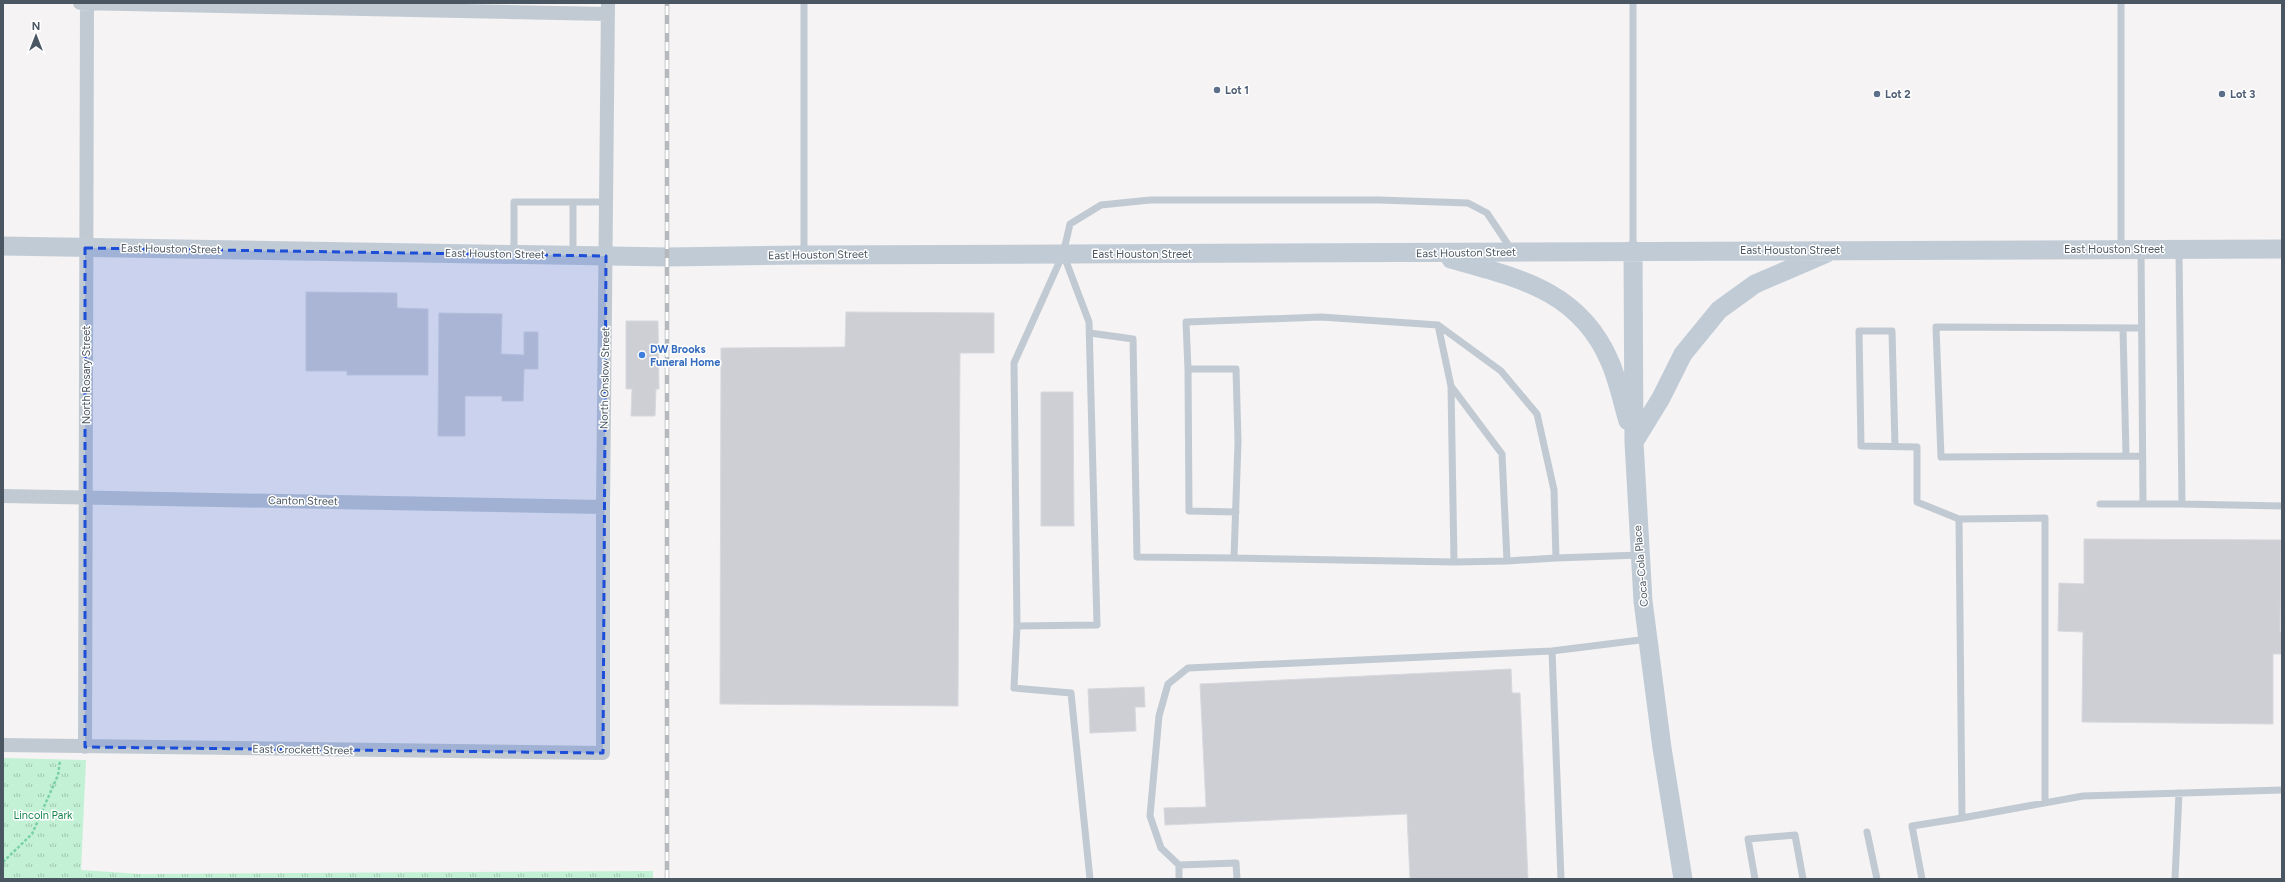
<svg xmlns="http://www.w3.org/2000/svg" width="2285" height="882" viewBox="0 0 2285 882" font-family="Figtree,sans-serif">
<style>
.park{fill:url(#park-tufts)}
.building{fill:#cdcfd5;stroke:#d7d9de}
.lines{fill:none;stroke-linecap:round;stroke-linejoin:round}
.path{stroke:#7ad0a6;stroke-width:2.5;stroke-dasharray:3 2;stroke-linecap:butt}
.lane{stroke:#c1cad2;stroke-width:7}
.street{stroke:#c1cad2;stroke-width:14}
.secondary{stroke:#c1cbd6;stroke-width:19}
.rail-casing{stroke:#b5b8bd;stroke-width:4.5}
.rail{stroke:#fff;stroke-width:3;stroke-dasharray:9;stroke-linecap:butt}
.marked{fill:#1d4ed8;fill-opacity:0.2;stroke:#1d4ed8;stroke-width:3;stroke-dasharray:8 5;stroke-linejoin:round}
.service-dot{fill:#5c6f8a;stroke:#fff;stroke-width:1.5}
.shop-dot{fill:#3f7fe0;stroke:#fff;stroke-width:1.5}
.labels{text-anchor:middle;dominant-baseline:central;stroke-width:3;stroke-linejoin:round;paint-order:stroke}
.service-label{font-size:11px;font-weight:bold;fill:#4e5e75;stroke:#fff;text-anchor:start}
.street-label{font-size:11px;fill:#4a5661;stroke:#fff}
.shop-label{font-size:11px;font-weight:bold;fill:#366cbe;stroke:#fff;text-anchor:start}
.park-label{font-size:11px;fill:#17864f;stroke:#fff}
</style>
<defs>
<pattern id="park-tufts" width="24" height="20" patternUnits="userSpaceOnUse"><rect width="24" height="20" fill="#c3f1d5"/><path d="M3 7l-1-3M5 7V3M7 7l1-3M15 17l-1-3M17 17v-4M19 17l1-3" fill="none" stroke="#a0c6b0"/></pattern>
</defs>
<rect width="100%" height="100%" fill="#f5f3f3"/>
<path class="park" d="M3 758 86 760 81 870 140 874 653 871V879H3Z"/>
<path class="building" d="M306 292 397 293V308L428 309V375H347V371H306Z
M846 312 994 313V353H960L958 706 720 704 721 348 845 347Z
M439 313 502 314 501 354 524 355V332H538V369H524L523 401H502V396H465V436H438Z
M626 321H658L659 389H656L655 416H631L632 389H626Z
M1041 392H1073L1074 526H1041Z
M2084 539 2281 540 2280 632H2282V654H2273V724L2082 722 2083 632 2058 631 2059 583 2084 584Z
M1511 669 1512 693H1520L1528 879H1410L1407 814 1165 825 1164 808 1206 807 1200 684Z
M1144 687 1145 707H1135L1136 731 1090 733 1088 689Z"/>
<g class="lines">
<path class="path" d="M3 862 32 834 58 775 60 761"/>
<path class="lane" d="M804 3V254
M2121 3V249
M1633 249V3
M2141 249 2143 504H2182
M2179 251 2182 504 2282 506
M514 254V202H607
M573 256V202
M1064 256 1089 322 1097 625 1017 626 1014 363 1063 254 1070 224 1101 205 1150 200H1379L1468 203 1487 213 1511 249
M2123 328 2126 456
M2141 328 1936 327 1941 457 2142 456
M1090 333 1133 339 1137 557 1234 558 1238 442 1236 369H1188L1189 511 1236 512
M1188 369 1186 322 1321 317 1438 325 1501 371 1537 414 1554 490 1556 558 1507 561 1502 454 1451 386 1438 325
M1451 387 1454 562 1507 561
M1895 446 1892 331H1859L1861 446 1917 447V502L1959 519 1962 818 2083 796 2282 790
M2100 504H2143
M1959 519 2045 518V803
M1234 558 1454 562
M1556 558 1640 555
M1017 626 1014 688 1071 693 1090 879
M1867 832 1877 879
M1179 865 1161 848 1150 816 1159 716 1168 684 1188 668 1552 651
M1179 879V865L1236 863 1237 879
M1561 879 1552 651 1648 639
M1755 879 1748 839 1795 835 1803 879
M1922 879 1912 826 1962 818
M2175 879 2179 793"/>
<path class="street" d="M80 3 608 14
M3 496 603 507
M3 745 603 753V507L608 3
M85 747 87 3"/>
<path class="secondary" d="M3 246 668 257 804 255 2282 249
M1633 250 1634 442 1643 601 1662 748 1683 879
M1451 259C1519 278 1580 291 1610 362 1618 380 1622 401 1628 421
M1634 442 1661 398 1683 354 1719 310 1755 284 1827 253"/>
<defs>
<path id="rail" d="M667 879V3"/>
</defs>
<use href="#rail" class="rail-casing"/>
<use href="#rail" class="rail"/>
</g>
<path class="marked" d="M85 248 606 256 603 753 85 747Z"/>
<g class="service-dot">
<circle cx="1217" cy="90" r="4"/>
<circle cx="1877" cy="94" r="4"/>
<circle cx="2222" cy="94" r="4"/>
</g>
<circle class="shop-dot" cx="642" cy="355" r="4"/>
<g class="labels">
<g class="service-label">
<text x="1225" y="90">Lot 1</text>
<text x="1885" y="94">Lot 2</text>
<text x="2230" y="94">Lot 3</text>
</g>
<g class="street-label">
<text transform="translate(171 249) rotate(1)">East Houston Street</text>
<text x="2114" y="249">East Houston Street</text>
<text x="1790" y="250">East Houston Street</text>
<text transform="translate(1466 253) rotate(-1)">East Houston Street</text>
<text transform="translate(495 254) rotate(1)">East Houston Street</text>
<text x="1142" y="254">East Houston Street</text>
<text transform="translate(818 255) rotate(-1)">East Houston Street</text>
<text transform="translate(86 375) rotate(-90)">North Rosary Street</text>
<text transform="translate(605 378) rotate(-89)">North Onslow Street</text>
<text transform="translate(303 501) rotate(1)">Canton Street</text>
<text transform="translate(1641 566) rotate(-95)">Coca-Cola Place</text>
<text transform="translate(303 750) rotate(1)">East Crockett Street</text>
</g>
<g class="shop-label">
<text x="650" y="349">DW Brooks<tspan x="650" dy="13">Funeral Home</tspan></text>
</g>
<g class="park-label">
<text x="43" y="815">Lincoln Park</text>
</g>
</g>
<rect width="2285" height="882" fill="none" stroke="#4a5661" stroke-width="8"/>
<g transform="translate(36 36)" stroke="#ffffff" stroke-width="3" paint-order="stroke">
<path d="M0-3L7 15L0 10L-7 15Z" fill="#4a5661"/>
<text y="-6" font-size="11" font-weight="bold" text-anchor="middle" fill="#4a5661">N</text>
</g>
</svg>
